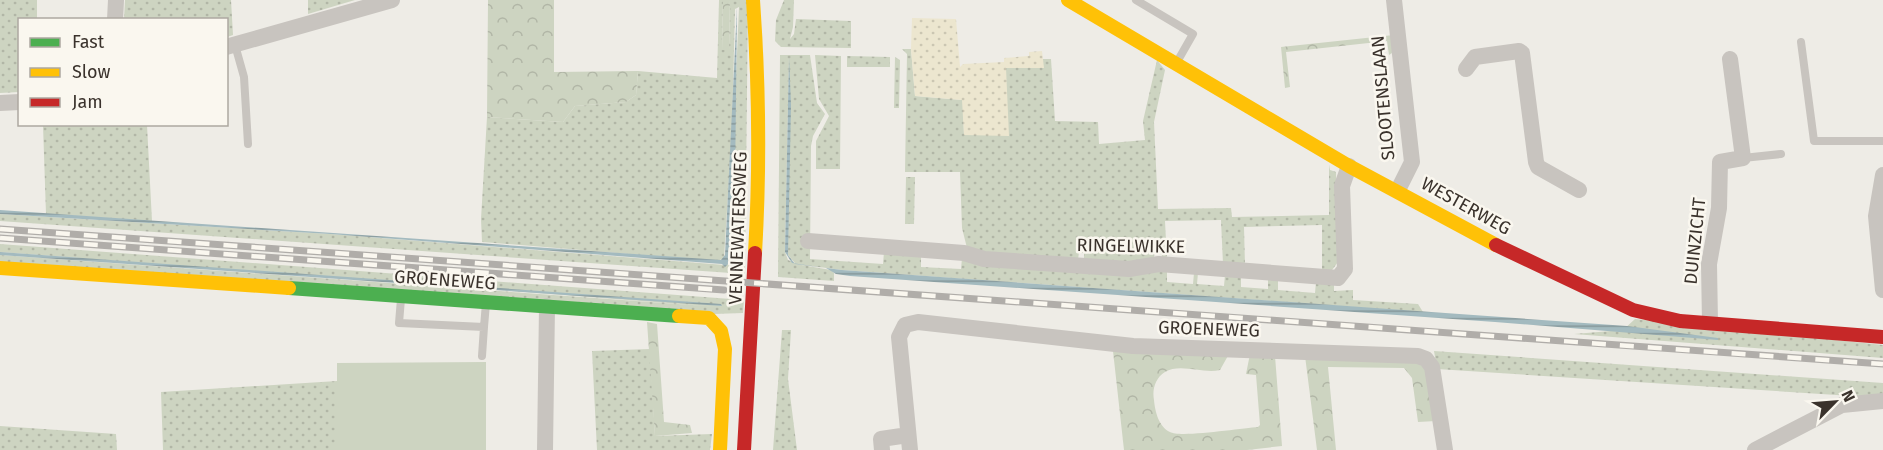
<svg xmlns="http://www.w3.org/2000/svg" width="1883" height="450" viewBox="0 0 1883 450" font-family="'Fira Sans',sans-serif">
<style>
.grass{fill:url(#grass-dots);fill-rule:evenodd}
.forest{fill:url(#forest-crowns)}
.sand{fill:url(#sand-dots)}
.garden{fill:#cdd4c1}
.water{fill:url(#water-rules)}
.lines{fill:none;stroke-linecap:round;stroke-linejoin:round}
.lane{stroke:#c8c4bf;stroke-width:8}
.street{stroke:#c8c4bf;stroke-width:16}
.fast{stroke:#4caf50;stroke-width:14}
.slow{stroke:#ffc107;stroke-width:14}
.jam{stroke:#c62828;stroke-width:14}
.rail-casing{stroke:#b0ada9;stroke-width:7}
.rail{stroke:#faf7ef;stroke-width:4.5;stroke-dasharray:14;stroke-linecap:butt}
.labels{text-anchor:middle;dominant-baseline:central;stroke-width:5;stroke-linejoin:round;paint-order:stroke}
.street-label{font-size:18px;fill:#3a322c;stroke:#faf7ef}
</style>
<defs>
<pattern id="grass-dots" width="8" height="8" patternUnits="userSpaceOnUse" patternTransform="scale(1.5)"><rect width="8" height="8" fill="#cdd4c1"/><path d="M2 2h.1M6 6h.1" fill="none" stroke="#b1b6a6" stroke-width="1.8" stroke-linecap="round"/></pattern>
<pattern id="forest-crowns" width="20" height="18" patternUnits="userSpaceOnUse" patternTransform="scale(1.5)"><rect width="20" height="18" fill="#cdd4c1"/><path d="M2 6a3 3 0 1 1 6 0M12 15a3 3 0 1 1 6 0" fill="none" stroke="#b1b6a6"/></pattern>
<pattern id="sand-dots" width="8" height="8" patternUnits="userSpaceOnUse" patternTransform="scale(1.5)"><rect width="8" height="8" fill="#ece6cf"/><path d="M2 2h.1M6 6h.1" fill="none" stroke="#cbc6b2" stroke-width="1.8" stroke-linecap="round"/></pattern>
<pattern id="water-rules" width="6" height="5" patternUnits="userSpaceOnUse" patternTransform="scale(1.5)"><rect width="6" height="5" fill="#a3babf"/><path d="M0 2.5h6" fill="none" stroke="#86989b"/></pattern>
</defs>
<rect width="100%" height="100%" fill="#eeece6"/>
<path class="grass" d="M0 0H37V19L20 20 19 92 0 93Z
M125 0H231L233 35 227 37 226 20 124 19Z
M308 0H355L308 14Z
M719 0H723L722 50H729L730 0H748L745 274 0 221V214L330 234 725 265 728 264 739 7 735 9 732 128 724 259 715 261 482 242 481 219 487 117 563 122 575 106 626 102 636 95 638 71 717 78Z
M784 0H794L793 27 790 39 794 34 796 19 851 21V48L781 47 775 41 776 20Z
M902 49H911L915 96 963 100 964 135 1006 68H1043V59H1051L1055 121 1098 122 1099 144 1145 140 1143 121 1157 60 1165 70 1154 122 1158 209 1231 208 1232 217 1329 215V165L1330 170 1336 172 1338 262 1332 270 1322 271V225L1244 227 1245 266 1223 264 1221 220 1165 221 1167 260 1162 257 1161 246H1155L1154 258 1129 264 1084 260V253L1079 252 1078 260 986 254 967 248 962 228 960 172H905L907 54Z
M780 55H810L817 103 825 114 813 136 811 146 810 259 883 264 884 252 921 254V267L961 269 962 258 1167 271V282L1193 284 1194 273H1198L1197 284 1224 286 1225 275 1241 276V287L1268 289V278L1278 279V290L1315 293 1316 282 1334 283V291L1353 290V300L1418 304 1423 312 842 270 796 264 831 270 834 273V281L778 277ZM789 57 788 255 795 263 788 260 785 252Z
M815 55 841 56 840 169H816V141L829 116 819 99Z
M847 56 890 57V67H847Z
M895 57 900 60 899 108H894Z
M43 125H147L152 221 46 214Z
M906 177H915L914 224H905Z
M0 244 744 300 743 313 714 314 0 262V255L720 307 0 252Z
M1635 319 1883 345V358L1574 334 1623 330Z
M782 330H791L788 379 797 450H773Z
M650 349 655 436 712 434 710 450H597L592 351Z
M1434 351 1883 383V398L1437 369Z
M337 381V450H163L161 392Z
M0 426 116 434 117 450H0Z"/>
<path class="forest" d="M488 0H554V72L638 71 636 95 626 102 575 106 563 122 487 117Z
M723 0H730L729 50H722Z
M1394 35 1395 51 1389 55 1387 41 1286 52 1290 87 1285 88 1281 47Z
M647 322 657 324 664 422 690 425 692 433 655 436Z
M1113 351 1229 354 1220 370C1203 374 1180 363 1165 372 1155 378 1152 390 1154 400 1155 412 1159 427 1170 432 1180 438 1242 428 1258 427L1260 425 1256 375 1246 374 1250 354 1275 356 1282 446 1247 450H1124Z
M1305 356 1411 359 1430 371 1436 421 1418 422 1412 378 1404 368 1328 367 1336 450H1317Z"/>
<path class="sand" d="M912 18 956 19 960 67 963 64 1004 62V58L1029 56V52L1042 51 1044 68H1006L1009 136 964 135 962 100 915 96 911 49Z"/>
<path class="garden" d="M486 362V450H337V363Z"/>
<path class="water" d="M737 7 735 185 728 264 725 267 722 264 330 234 0 214V210L721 260 725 255Z
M789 57 791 105 788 255 795 264 842 270 1627 326 1718 338V340L1495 322 850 276 836 274 826 268 792 263 785 252Z
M0 252 721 304 722 306 0 255Z"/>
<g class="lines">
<path class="lane" d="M1136 0 1193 34 1177 62
M1801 42 1814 141H1883
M235 45 244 77 248 144
M1743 158 1781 154
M401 299 399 323 484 327 486 303
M482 356 484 327"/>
<path class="street" d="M1394 0 1412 162 1398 190
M115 20 116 0
M226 47 392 0
M1466 69 1475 57 1519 51 1522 53 1536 162 1538 167 1579 190
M0 103 20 102
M1883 175 1876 216 1883 290
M808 241 964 253 984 259 1129 269 1159 264 1338 278 1345 269 1342 186 1349 166
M1710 323 1709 264 1719 208 1720 162 1743 158 1730 59
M545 450 547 306
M882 450 881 439 908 435
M910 450 899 337 905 325 918 322 1133 346 1418 356 1426 359 1432 367 1445 450
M1755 450 1842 405 1883 401"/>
<path class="fast" d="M289 288 679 316"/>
<path class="slow" d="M753 0C759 84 760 169 755 253
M1068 0 1349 166 1496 245
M0 268 289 288
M679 316 709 318 721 331 725 349 720 450"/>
<path class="jam" d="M1496 245 1633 310 1680 321 1883 337
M744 450 755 253"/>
<defs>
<path id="rail" d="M0 229 1883 364
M0 238 724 290"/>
</defs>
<use href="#rail" class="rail-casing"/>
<use href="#rail" class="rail"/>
</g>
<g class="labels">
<g class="street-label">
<text transform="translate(1383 98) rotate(-95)">SLOOTENSLAAN</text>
<text transform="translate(1466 206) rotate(29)">WESTERWEG</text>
<text transform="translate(738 228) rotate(-88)">VENNEWATERSWEG</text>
<text transform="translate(1695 241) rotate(-84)">DUINZICHT</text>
<text transform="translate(1131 246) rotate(1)">RINGELWIKKE</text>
<text transform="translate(445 280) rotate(4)">GROENEWEG</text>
<text transform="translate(1209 329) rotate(2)">GROENEWEG</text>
</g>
</g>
<rect x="18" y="18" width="210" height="108" fill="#faf7ef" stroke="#ada8a1" stroke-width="1.5"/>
<rect x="30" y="38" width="30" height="9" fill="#4caf50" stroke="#ada8a1" stroke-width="1.5"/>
<text x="72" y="48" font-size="18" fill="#3a322c">Fast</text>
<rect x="30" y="68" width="30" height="9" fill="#ffc107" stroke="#ada8a1" stroke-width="1.5"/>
<text x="72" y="78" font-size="18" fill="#3a322c">Slow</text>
<rect x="30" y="98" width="30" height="9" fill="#c62828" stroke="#ada8a1" stroke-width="1.5"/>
<text x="72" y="108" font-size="18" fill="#3a322c">Jam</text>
<g transform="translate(1835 402) rotate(65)" stroke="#faf7ef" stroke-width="4.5" paint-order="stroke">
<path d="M0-4.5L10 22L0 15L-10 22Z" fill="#3a322c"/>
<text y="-9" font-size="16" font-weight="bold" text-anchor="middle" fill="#3a322c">N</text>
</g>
</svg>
